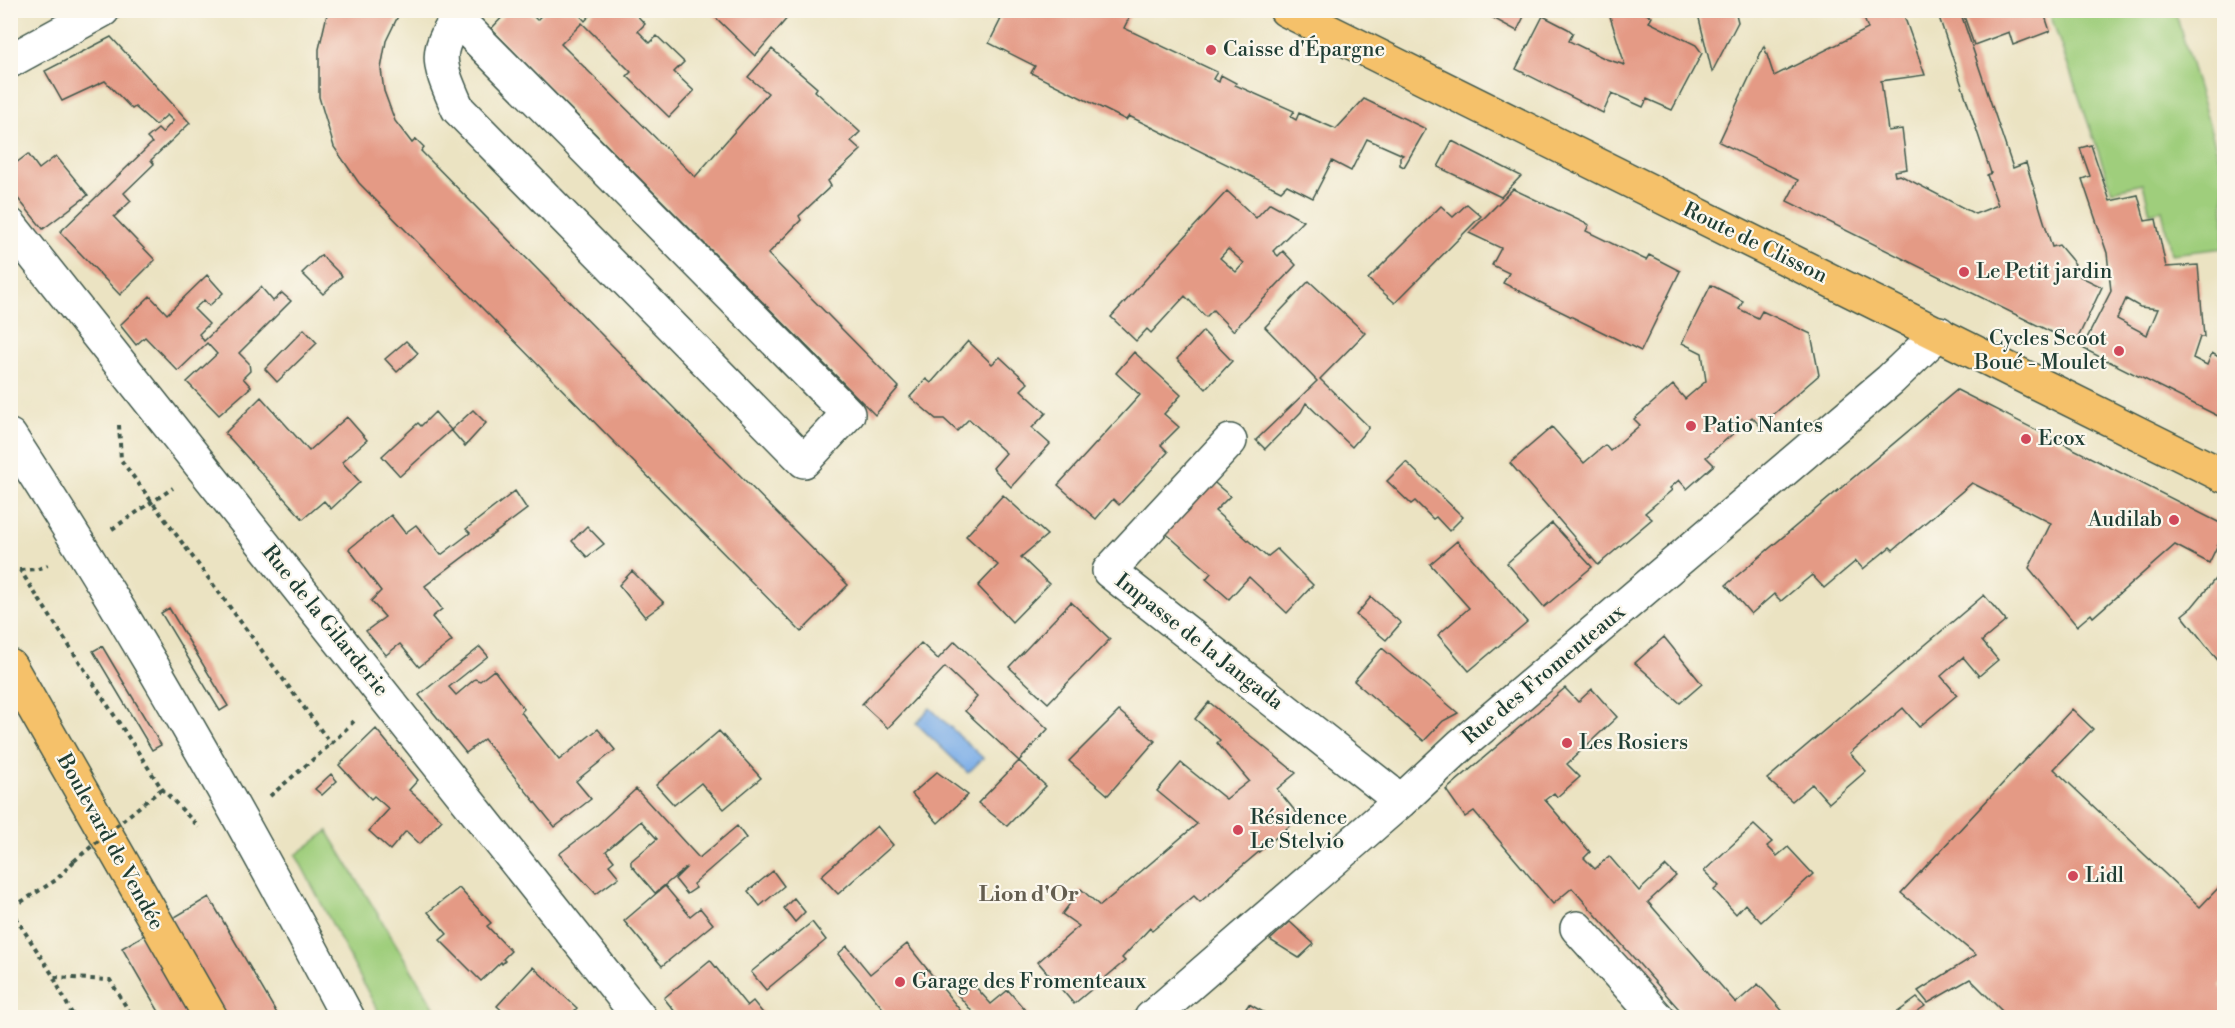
<svg xmlns="http://www.w3.org/2000/svg" width="2235" height="1028" viewBox="0 0 2235 1028" font-family="'Libre Bodoni',serif">
<style>
.green{fill:#9fce7c;stroke:#5f8658;stroke-width:1.5}
.water{fill:#7cade7;stroke:#4e758e;stroke-width:1.5}
.building{fill:#e49a85;fill-rule:evenodd}
.lines{fill:none;stroke-linecap:round;stroke-linejoin:round}
.minor-casing{stroke:#3e5649;stroke-width:36}
.major-casing{stroke:#3e5649;stroke-width:36}
.path{stroke:#3e5649;stroke-width:4;stroke-dasharray:4.5 4.5;stroke-linecap:butt}
.minor{stroke:#fff;stroke-width:33}
.major{stroke:#f5c16b;stroke-width:33}
.path-bridge{stroke:#3e5649;stroke-width:4;stroke-dasharray:4.5 4.5;stroke-linecap:butt}
.poi-dot{fill:#d1495b;stroke:#fbf7ec;stroke-width:2}
.labels{text-anchor:middle;dominant-baseline:central;stroke-width:4.5;stroke-linejoin:round;paint-order:stroke}
.poi-label{font-size:21px;fill:#1f3d34;stroke:#fbf7ec;text-anchor:start}
.street-label{font-size:21px;fill:#1f3d34;stroke:#fbf7ec}
.neighbourhood-label{font-size:22px;font-weight:bold;fill:#645e50;stroke:#fbf7ec}
</style>
<rect width="100%" height="100%" fill="#fbf7ec"/>
<filter id="ink" filterUnits="userSpaceOnUse"><feTurbulence type="fractalNoise" baseFrequency=".0167" numOctaves="2"/><feDisplacementMap in="SourceGraphic" scale="12" xChannelSelector="R" yChannelSelector="G"/><feConvolveMatrix kernelMatrix="1 2 1 2 8 2 1 2 1" color-interpolation-filters="sRGB"/></filter>
<filter id="wash" filterUnits="userSpaceOnUse"><feTurbulence type="fractalNoise" baseFrequency=".008" numOctaves="4" result="noise"/><feDisplacementMap in="SourceGraphic" scale="24" xChannelSelector="R" yChannelSelector="G"/><feGaussianBlur stdDeviation="1.35" result="paint"/><feColorMatrix in="noise" values="0 0 0 0 0 0 0 0 0 0 0 0 0 0 0 0 0 1.4 0 .05"/><feComposite in="paint" operator="in"/></filter>
<g filter="url(#wash)">
<rect width="100%" height="100%" fill="#ebe3c2"/>
<path class="green" d="M2049 11H2175L2224 174V248L2171 254 2162 210 2150 213 2143 184 2112 191Z
M328 831V832L440 1017H381L296 855Z"/>
<path class="water" d="M930 708 983 758 968 773 916 723Z"/>
<g id="blocks">
<path class="building" d="M328 10H401L386 41 381 69 384 91 395 121 412 143 416 139 424 147 421 151 848 585 801 632 359 183 334 147 319 97V49Z
M509 10H527L537 20 546 10H575L585 21 595 10H632L645 24 638 31 650 43 657 36 684 62 674 72 694 91 669 117 627 76 631 72 582 23 561 44 695 177 768 93 748 77 772 49 817 88 815 91 860 132 851 141 861 150 828 181 831 186 799 216 801 220 768 254 899 387 875 415 491 29Z
M708 10H794L755 56Z
M984 10H1133L1124 28 1217 72 1213 79 1219 82 1221 75 1236 83 1235 85 1294 111 1291 117 1296 120 1299 113 1336 129 1364 99 1426 129 1404 167 1400 165V157L1403 155 1367 139 1351 171 1332 161 1313 198 1287 185 1281 191 1129 116 1126 120 1031 73 1035 66 989 43 1001 19Z
M1494 10H1527L1517 31 1491 17Z
M1608 10H1639L1652 17 1649 22 1696 45 1702 53 1672 110 1647 99 1643 107 1612 93 1603 113 1516 69 1543 16 1568 29 1573 33 1569 41 1606 59 1625 65Z
M1697 10H1735L1738 22 1712 72Z
M1861 10H1902L1925 75 1881 81 1888 131 1902 129 1907 169 1894 171 1895 176 1900 175 1975 214 1998 205 1987 175 1991 173 1939 17 1960 11 2013 168 2026 163 2052 247 2059 245 2075 264 2069 271 2102 287 2075 344 1787 201 1798 180 1719 142 1764 46 1774 76 1868 29Z
M1962 10H2043L2050 31 2013 45 2009 32 1974 45Z
M111 37 190 123 151 160 154 164 124 193 131 201 114 217 155 260 120 295 60 232 152 143 147 138 158 129 162 133 173 121 167 115 156 125 135 107 132 109 105 81 62 101 45 71Z
M1452 141 1521 176 1501 197 1438 167Z
M2091 145 2110 201 2138 195 2145 221 2156 219 2166 267 2198 265 2204 337H2200L2193 358 2207 365 2212 353 2224 360V419L2082 348 2111 291 2107 253 2082 179 2090 176 2080 148ZM2126 299 2140 307 2158 309 2147 335 2117 319Z
M28 154 39 169 56 156 88 195 43 229 10 189V155L16 163Z
M1513 189 1589 225 1586 231 1646 260 1649 255 1680 271 1641 351 1503 283 1509 273 1492 265 1501 248 1469 233Z
M1227 191 1256 218 1270 203 1303 221 1273 251 1278 256 1283 251 1296 265 1233 331 1213 310 1206 317 1185 296 1151 333 1147 329 1136 341 1111 317ZM1228 249 1244 263 1236 272 1220 258Z
M1467 204 1481 216 1395 303 1368 279 1441 206 1453 217Z
M321 255 342 276 323 294 302 273Z
M207 275 223 293 209 306 204 300 194 309 209 324 199 334 204 341 261 287 273 301 282 293 291 301 239 353 249 363 250 371 243 378 251 387 219 415 187 382 217 354 207 343 178 371 145 337 136 345 120 325 150 296 167 314Z
M1309 281 1365 333 1320 379 1369 427 1352 447 1306 403 1301 412 1265 449 1256 440 1317 381 1265 327Z
M1711 285 1743 301 1739 309 1758 318 1762 311 1811 334 1819 375 1760 426 1752 417 1706 457 1714 465 1687 489 1679 480 1670 488 1672 490 1645 513 1652 519 1598 565 1510 463 1552 427 1584 463 1605 445 1610 451 1640 425 1634 419 1673 385 1685 399 1706 381 1702 353 1682 343Z
M304 329 317 343 277 382 265 369Z
M1203 331 1232 361 1206 389 1177 359Z
M406 341 418 353 397 372 385 359Z
M968 341 992 364 1000 357 1028 383 1021 390 1046 413 1032 428 1050 444 1011 487 993 468 1006 453 969 419 957 431 944 419H936L910 397 926 379 931 383Z
M1134 352 1181 395 1164 414 1179 427 1161 445 1168 452 1119 505 1113 499 1096 519 1058 485 1140 395 1116 373Z
M1957 390 2224 525V532L2209 563 2175 545 2093 617 2091 614 2077 626 2029 568 2051 523 1972 483 1893 550 1890 547 1863 569 1856 561 1824 588 1812 575 1781 601 1774 594 1751 614 1726 585Z
M261 397 309 451 347 417 367 440 342 462 360 482 331 509 324 501 303 519 225 433Z
M473 410 486 423 465 446 451 430Z
M435 412 451 430 400 476 382 456 418 423 421 426Z
M1406 462 1463 517 1449 531 1436 517 1433 519 1415 501 1411 504 1387 481Z
M1209 478 1230 496 1215 511 1267 557 1277 549 1313 585 1287 613 1249 577 1229 599 1206 579 1211 573 1161 529Z
M515 491 527 509 425 586 442 609 432 617 452 641 419 667 400 644 386 655 366 631 385 617 371 601 381 591 349 549 391 515 405 533 416 525 441 555 470 533 466 529Z
M1003 495 1047 535 1021 557 1049 584 1012 622 978 586 998 565 966 536Z
M1552 523 1592 567 1544 607 1507 563Z
M587 526 604 544 587 557 572 541Z
M1457 541 1527 622 1469 671 1438 635 1469 608 1430 564Z
M632 571 664 603 645 617 619 585Z
M2215 579 2224 584V668L2182 615 2192 607Z
M1984 595 2006 621 1982 641 1998 660 1979 676 1963 657 1941 676 1957 695 1919 727 1903 708 1850 753 1866 771 1829 803 1812 784 1792 801 1767 779Z
M1371 597 1401 623 1386 640 1356 615Z
M1071 602 1110 639 1048 703 1009 667Z
M169 608 228 706 220 711 161 613Z
M1664 637 1702 684 1680 703 1635 663Z
M955 641 1048 729 1019 761 965 711 977 697 945 667 888 728 862 704 921 643 938 659Z
M102 646 161 745 152 750 93 651Z
M480 647 488 656 449 687 456 695 475 679 480 681 494 670 524 709 521 712 559 760 598 729 615 750 576 781 591 799 555 827 484 739 466 753 419 695Z
M1382 648 1458 713 1443 721 1424 741 1354 681Z
M1565 688 1578 702 1592 689 1617 717 1567 764 1580 777 1557 797 1554 793 1545 800 1590 852 1584 858 1595 869 1609 856 1639 891 1666 866 1676 876 1648 902 1736 1003 1758 984 1788 1017H1686L1572 888 1553 904 1474 811 1465 817 1446 790Z
M1209 702 1296 773 1277 789 1300 817 1200 902 1194 896 1152 931 1150 928 1122 958 1125 961 1074 1004 1038 962 1079 926 1062 914 1081 889 1100 906 1197 824 1157 791 1181 763 1226 799 1249 781 1217 743 1220 740 1195 719Z
M2072 709 2093 729 2054 769 2200 907 2221 885 2224 888V980L2220 986 2224 990 2222 1017H2008L1970 979 1928 1003 1918 991 1976 955 1901 893Z
M1119 711 1155 741 1108 795 1069 761Z
M376 729 418 780 409 790 442 820 420 844 406 831 390 850 369 831 389 809 374 796 371 799 339 765Z
M719 731 761 778 724 809 701 783 674 805 656 785Z
M1019 761 1046 786 1007 826 978 803Z
M937 772 968 795 938 823 912 794Z
M331 774 337 781 322 795 315 789Z
M636 789 699 858 737 826 746 838 693 884 696 888 687 894 675 879 687 867 655 893 631 865V861L657 839 641 821 606 851 614 861 609 865 619 877 596 894 559 854 596 826Z
M1754 825 1772 842 1767 846 1777 856 1788 847 1813 874 1761 922 1745 904 1736 914 1714 890 1719 886 1704 871Z
M877 826 893 845 838 894 821 876Z
M773 871 784 886 760 906 748 891Z
M665 886 690 916 700 908 713 924 662 966 624 921Z
M459 888 491 923 487 926 511 951 503 959 505 961 502 964 501 962 481 981 440 940 447 934 428 912Z
M209 897 279 1017H162L122 948Z
M794 898 805 912 795 922 784 908Z
M812 922 826 940 766 990 751 972Z
M1290 922 1314 944 1299 958 1270 940Z
M907 944 964 1015 967 1017H890L838 954 847 946 870 974Z
M710 960 747 1006 753 1001 766 1017H679L664 998Z
M533 967 577 1008 569 1017H509L497 1006Z
M973 984 991 1004 1008 990 1031 1017H974L976 1016 958 995Z
M1917 998 1925 1006 1909 1017H1891Z
M1249 1004 1272 1017H1240Z"/>
</g>
</g>
<g filter="url(#ink)">
<use href="#blocks" fill-opacity="0" stroke="#3e5649" stroke-width="1.5"/>
<g class="lines">
<defs>
<path id="minor" d="M457 19 848 414 804 461 458 109C438 63 431 51 465 10
M10 61 103 10
M10 225 640 1018
M10 436C133 624 243 820 348 1018
M1230 441 1109 571 1401 801
M1577 928 1658 1018
M1151 1018 1401 801 1461 745 1890 380 1939 333"/>
<path id="major" d="M1286 10 2224 476
M10 666 211 1018"/>
</defs>
<use href="#minor" class="minor-casing"/>
<use href="#major" class="major-casing"/>
<path class="path" d="M119 425 121 460 331 744
M112 529 173 488
M10 570H20L162 789 199 827
M20 570 38 569 48 565
M270 796 331 744 356 719
M144 803 162 789
M74 861 56 880 10 909 54 977 110 980 133 1018
M54 978 74 1018"/>
<use href="#minor" class="minor"/>
<use href="#major" class="major"/>
<path class="path-bridge" d="M74 861 144 803"/>
</g>
</g>
<g class="poi-dot">
<circle cx="1211" cy="50" r="6"/>
<circle cx="1964" cy="272" r="6"/>
<circle cx="2119" cy="351" r="6"/>
<circle cx="1691" cy="426" r="6"/>
<circle cx="2026" cy="439" r="6"/>
<circle cx="2174" cy="520" r="6"/>
<circle cx="1567" cy="743" r="6"/>
<circle cx="1238" cy="830" r="6"/>
<circle cx="2073" cy="876" r="6"/>
<circle cx="900" cy="982" r="6"/>
</g>
<g class="labels">
<g class="poi-label">
<text x="1223" y="50">Caisse d'Épargne</text>
<text x="1976" y="272">Le Petit jardin</text>
<text x="2107" y="339" text-anchor="end">Cycles Scoot<tspan x="2107" dy="24">Boué - Moulet</tspan></text>
<text x="1703" y="426">Patio Nantes</text>
<text x="2038" y="439">Ecox</text>
<text x="2162" y="520" text-anchor="end">Audilab</text>
<text x="1579" y="743">Les Rosiers</text>
<text x="1250" y="818">Résidence<tspan x="1250" dy="24">Le Stelvio</tspan></text>
<text x="2085" y="876">Lidl</text>
<text x="912" y="982">Garage des Fromenteaux</text>
</g>
<g class="street-label">
<text transform="translate(1755 243) rotate(26)">Route de Clisson</text>
<text transform="translate(325 621) rotate(51)">Rue de la Gilarderie</text>
<text transform="translate(1199 642) rotate(38)">Impasse de la Jangada</text>
<text transform="translate(1544 675) rotate(-40)">Rue des Fromenteaux</text>
<text transform="translate(110 842) rotate(61)">Boulevard de Vendée</text>
</g>
<g class="neighbourhood-label">
<text x="1029" y="894">Lion d'Or</text>
</g>
</g>
<rect width="2235" height="1028" fill="none" stroke="#fbf7ec" stroke-width="36"/>
</svg>
